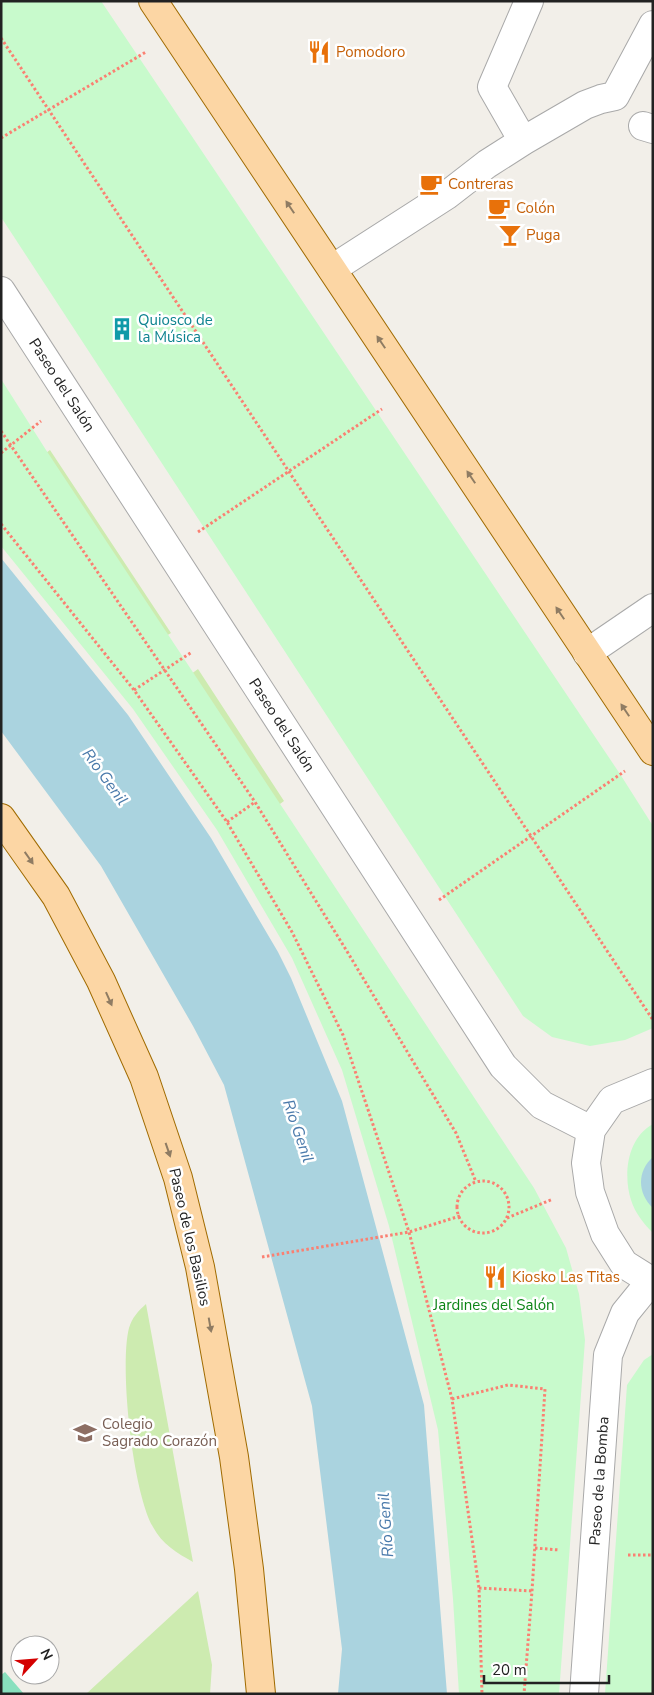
<svg xmlns="http://www.w3.org/2000/svg" width="654" height="1695" viewBox="0 0 654 1695" font-family="'Nunito Sans',sans-serif">
<style>
.grass{fill:#cdebb0}
.park{fill:#c8facc}
.pitch{fill:#88e0be}
.water{fill:#aad3df}
.lines{fill:none;stroke-linecap:round;stroke-linejoin:round}
.minor-casing{stroke:#a9a9a9;stroke-width:30}
.major-casing{stroke:#a06b00;stroke-width:30}
.path{stroke:#fa8072;stroke-width:3;stroke-dasharray:2.5 2.5;stroke-linecap:butt}
.minor{stroke:#fff;stroke-width:28}
.major{stroke:#fcd6a4;stroke-width:28}
.oneway{fill:#8f7c63}
.labels{text-anchor:middle;dominant-baseline:central;stroke-width:5;stroke-linejoin:round;paint-order:stroke}
.food-label{font-size:15px;fill:#c56008;stroke:#fff;text-anchor:start}
.culture-label{font-size:15px;fill:#0d838f;stroke:#fff;text-anchor:start}
.street-label{font-size:15px;fill:#222;stroke:#fff}
.park-label{font-size:15px;fill:#0c8416;stroke:#fff}
.education-label{font-size:15px;fill:#785e54;stroke:#fff;text-anchor:start}
.water-label{font-size:16px;font-style:italic;fill:#4a7aab;stroke:#fff}
</style>
<rect width="100%" height="100%" fill="#f2efe9"/>
<path class="grass" d="M50 450 171 633 156 642 31 464Z
M198 669 284 801 269 812 183 680Z
M146 1304 193 1562C177 1553 162 1544 153 1527 133 1493 119 1367 129 1328 132 1318 138 1311 146 1304Z
M198 1591 212 1665 210 1694H86Z"/>
<path class="park" d="M1 1H101L620 774 653 826V1028L625 1040 590 1046 552 1037 523 1016 1 217Z
M1 379 46 450 534 1188 566 1248 579 1294 585 1340 559 1694H459L453 1599 438 1430 389 1226 342 1070 292 958 217 830 133 709 1 546Z
M653 1124V1233C644 1224 635 1213 631 1200 623 1175 627 1138 653 1124Z
M653 1354V1694H605L627 1385 644 1360Z"/>
<path class="pitch" d="M5 1672 24 1694H1V1675Z"/>
<path class="water" d="M1 558 128 715 211 838 278 952 291 978 342 1101 424 1405 447 1694H338L342 1649 312 1406 224 1085 193 1026 101 866 1 731Z
M653 1157V1208C637 1193 637 1171 653 1157Z"/>
<g class="lines">
<defs>
<path id="minor" d="M643 126 653 129
M523 141 492 87 529 1
M332 269 447 195 487 164 523 141 585 105 601 99 615 96 653 25
M1 291 503 1066 542 1105 591 1130
M587 653 653 608
M653 1083 612 1100 591 1130 586 1163 590 1192 605 1234 624 1264 653 1282
M584 1694 608 1355 625 1313 651 1281"/>
<path id="major" d="M153 1 653 751
M1 818 56 896 101 981 144 1077 178 1178 200 1267 234 1457 249 1569 261 1694"/>
</defs>
<use href="#minor" class="minor-casing"/>
<use href="#major" class="major-casing"/>
<path class="path" d="M1 38 653 1020
M1 138 146 52
M1 431 255 802 348 953 456 1133 476 1182
M1 453 41 421
M1 524 134 690 227 822 292 932 343 1035 409 1232 452 1399 479 1588 482 1694
M198 532 382 409
M134 690 192 652
M227 822 255 802
M439 900 625 771
M457 1207a26 26 0 1 1 52 0a26 26 0 1 1-52 0Z
M507 1218 553 1199
M262 1257 409 1232 460 1216
M452 1399 508 1385 545 1389 532 1591 524 1694
M535 1548 559 1550
M628 1555H653
M479 1588 532 1591"/>
<use href="#minor" class="minor"/>
<use href="#major" class="major"/>
</g>
<defs><path id="oneway-solid" d="M-6-.8H1V-3.2L6.5 0L1 3.2V.8H-6Z" transform="scale(1.25)"/></defs>
<g class="oneway">
<use href="#oneway-solid" transform="translate(290 207) rotate(-124)"/>
<use href="#oneway-solid" transform="translate(381 342) rotate(-124)"/>
<use href="#oneway-solid" transform="translate(471 477) rotate(-124)"/>
<use href="#oneway-solid" transform="translate(560 613) rotate(-124)"/>
<use href="#oneway-solid" transform="translate(625 710) rotate(-124)"/>
<use href="#oneway-solid" transform="translate(29 858) rotate(55)"/>
<use href="#oneway-solid" transform="translate(109 999) rotate(66)"/>
<use href="#oneway-solid" transform="translate(168 1150) rotate(71)"/>
<use href="#oneway-solid" transform="translate(210 1325) rotate(80)"/>
</g>
<defs>
<symbol id="restaurant-bare" viewBox="-9 -9 18 18"><path d="M-5-6h1v4h1v-4h1v4h1v-4h1v5L-1.5 .5V6h-2V.5L-5-1ZM5-6V6H3V1.5H1.5Q1.5-4 5-6Z" fill="#e8710a" stroke="#fff" stroke-width="2.5" paint-order="stroke"/></symbol>
<symbol id="cafe-bare" viewBox="-9 -9 18 18"><path d="M-5.5-4.5H6V0H3Q3 3.5 0 3.5H-2.5Q-5.5 3.5-5.5 0ZM3-3.2v2h1.7v-2ZM-6 4.5H4V6H-6Z" fill="#e8710a" stroke="#fff" stroke-width="2.5" paint-order="stroke"/></symbol>
<symbol id="bar-bare" viewBox="-9 -9 18 18"><path d="M-6-5H6L.8 .8V4.5H3.5V6h-7V4.5H-.8V.8Z" fill="#e8710a" stroke="#fff" stroke-width="2.5" paint-order="stroke"/></symbol>
<symbol id="building-bare" viewBox="-9 -9 18 18"><path d="M-4-6H4V6H1V3H-1V6H-4ZM-2.5-4.3h1.7v1.8h-1.7ZM.8-4.3h1.7v1.8H.8ZM-2.5-1h1.7V.8h-1.7ZM.8-1h1.7V.8H.8Z" fill="#0f9aa8" stroke="#fff" stroke-width="2.5" paint-order="stroke"/></symbol>
<symbol id="school-bare" viewBox="-9 -9 18 18"><path d="M0-5L7-2L0 1L-7-2ZM-4 1L0 2.5L4 1V4Q0 6-4 4Z" fill="#8d6e63" stroke="#fff" stroke-width="2.5" paint-order="stroke"/></symbol>
</defs>
<g fill-rule="evenodd">
<use href="#restaurant-bare" x="303" y="36" width="32" height="32"/>
<use href="#cafe-bare" x="415" y="168" width="32" height="32"/>
<use href="#cafe-bare" x="483" y="192" width="32" height="32"/>
<use href="#bar-bare" x="494" y="219" width="32" height="32"/>
<use href="#building-bare" x="106" y="313" width="32" height="32"/>
<use href="#restaurant-bare" x="479" y="1261" width="32" height="32"/>
<use href="#school-bare" x="69" y="1417" width="32" height="32"/>
</g>
<g class="labels">
<g class="food-label">
<text x="336" y="52">Pomodoro</text>
<text x="448" y="184">Contreras</text>
<text x="516" y="208">Colón</text>
<text x="526" y="235">Puga</text>
<text x="512" y="1277">Kiosko Las Titas</text>
</g>
<g class="culture-label">
<text x="138" y="320">Quiosco de<tspan x="138" dy="17">la Música</tspan></text>
</g>
<g class="street-label">
<text transform="translate(62 385) rotate(57)">Paseo del Salón</text>
<text transform="translate(282 725) rotate(57)">Paseo del Salón</text>
<text transform="translate(190 1237) rotate(77)">Paseo de los Basilios</text>
<text transform="translate(599 1481) rotate(-86)">Paseo de la Bomba</text>
</g>
<g class="park-label">
<text x="494" y="1305">Jardines del Salón</text>
</g>
<g class="education-label">
<text x="102" y="1424">Colegio<tspan x="102" dy="17">Sagrado Corazón</tspan></text>
</g>
<g class="water-label">
<text transform="translate(105 777) rotate(54)">Río Genil</text>
<text transform="translate(298 1131) rotate(71)">Río Genil</text>
<text transform="translate(386 1525) rotate(-94)">Río Genil</text>
</g>
</g>
<rect width="654" height="1695" fill="none" stroke="#222222" stroke-width="5"/>
<g transform="translate(35 1660) rotate(64)"><circle r="24" fill="#ffffff" stroke="#a7a7a7"/>
<path d="M0-4L9 19L0 12L-9 19Z" fill="#d40000"/>
<text y="-8" font-size="14" font-weight="bold" text-anchor="middle" fill="#222222">N</text>
</g>
<path d="M484 1675v8h125v-8" fill="none" stroke="#222222" stroke-width="2.5"/>
<text x="492" y="1675" font-size="15" fill="#222222" stroke="#ffffff" stroke-width="4" paint-order="stroke">20 m</text>
</svg>
